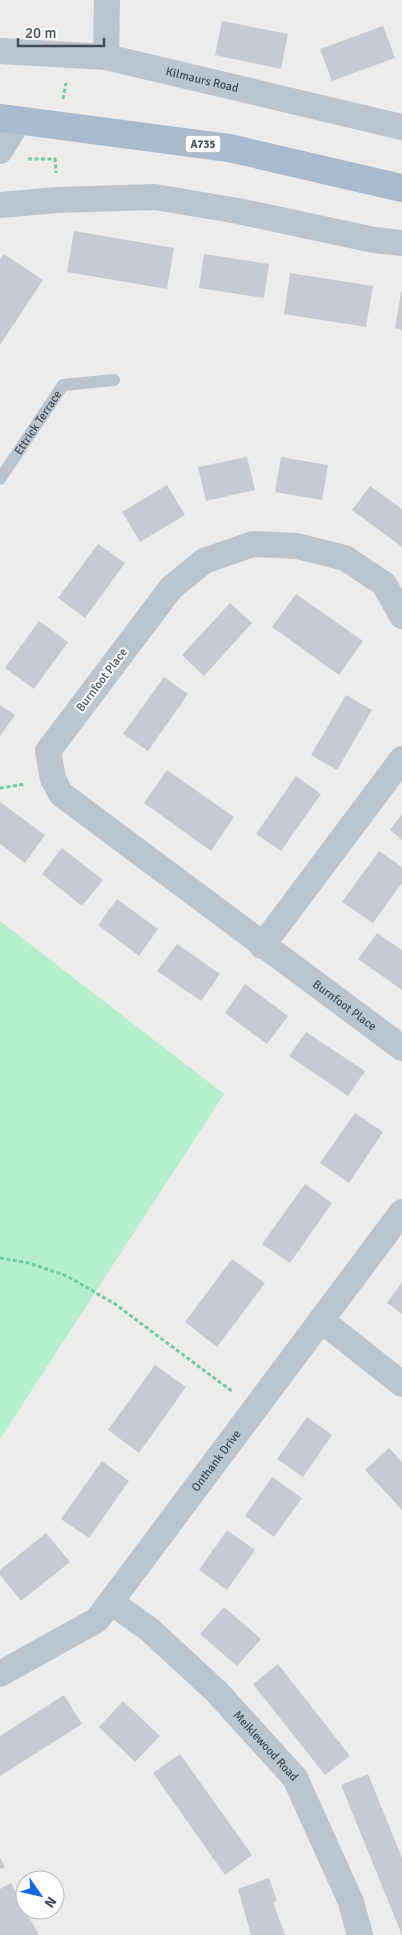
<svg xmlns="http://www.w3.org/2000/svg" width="402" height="1935" viewBox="0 0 402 1935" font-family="Signika,sans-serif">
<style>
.green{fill:#b6efcd}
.building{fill:#c7cad0}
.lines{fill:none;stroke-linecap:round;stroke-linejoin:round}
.path{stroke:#6dcda0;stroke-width:3;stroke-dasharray:4 2.5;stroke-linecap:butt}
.lane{stroke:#bbc5ce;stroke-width:12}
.street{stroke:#bbc5ce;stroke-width:26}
.primary{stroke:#a9bacc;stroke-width:28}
.labels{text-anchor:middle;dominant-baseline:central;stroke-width:4;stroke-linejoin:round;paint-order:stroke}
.shield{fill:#fff;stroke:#7b838b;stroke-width:1}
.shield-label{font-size:11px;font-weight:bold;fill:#434e59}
.street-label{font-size:12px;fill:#434e59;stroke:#fff}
</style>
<rect width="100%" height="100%" fill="#eeebeb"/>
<path class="green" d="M0 921 224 1094 0 1439Z"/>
<path class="building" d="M222 21 288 34 281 69 215 55Z
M383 26 395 58 332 81 320 49Z
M74 231 174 248 167 289 67 272Z
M4 254 43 280 0 345V260Z
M204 254 269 264 264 298 199 288Z
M290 273 373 286 366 327 284 314Z
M401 292H402V330L395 328Z
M247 457 255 490 206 501 198 467Z
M281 457 328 465 322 500 275 492Z
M167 485 185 515 140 542 122 512Z
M370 486 402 509V547L352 510Z
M98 544 125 563 85 618 58 598Z
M296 594 363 641 339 675 272 627Z
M230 603 252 623 204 676 182 655Z
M39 621 68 642 34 689 5 668Z
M164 677 188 694 148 751 123 734Z
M346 695 372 710 337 770 311 755Z
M0 705 15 715 0 736Z
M167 770 234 817 211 851 144 803Z
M296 776 321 794 281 851 256 834Z
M0 802 45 835 25 863 0 844Z
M402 814V840L390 830Z
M62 848 103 880 82 906 42 874Z
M379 851 402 867V883L373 923 342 902Z
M117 899 158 929 139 956 98 925Z
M377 933 402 950V990L358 959Z
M177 944 220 974 201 1001 157 971Z
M245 984 288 1016 267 1044 225 1013Z
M306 1032 365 1071 348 1096 289 1056Z
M355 1113 383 1132 349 1183 320 1163Z
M305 1184 332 1203 290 1263 262 1244Z
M232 1259 265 1283 217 1347 185 1322Z
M402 1282V1314L387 1303Z
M155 1365 186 1387 139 1453 108 1430Z
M307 1417 332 1435 303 1477 277 1459Z
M389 1448 402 1462V1510L365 1470Z
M102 1461 129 1481 89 1538 61 1519Z
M272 1477 302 1498 274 1537 245 1516Z
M227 1530 255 1550 227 1590 199 1570Z
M46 1533 70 1562 21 1601 0 1575V1570Z
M224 1607 261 1639 237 1666 200 1634Z
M278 1664 350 1756 325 1775 253 1684Z
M64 1695 82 1724 0 1776V1736Z
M123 1701 160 1736 135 1762 99 1727Z
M180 1754 252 1855 225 1875 153 1773Z
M368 1774 402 1858V1935L341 1785Z
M0 1858 5 1867 0 1869Z
M269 1878 277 1901 273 1902 285 1935H251L238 1889Z
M11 1883 25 1910 39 1935H0V1889Z"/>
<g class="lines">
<path class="path" d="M63 99 66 83
M28 159H55L56 173
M0 788 26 784
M0 1258 29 1263 67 1276 115 1304 233 1392"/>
<path class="lane" id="s1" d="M0 479 63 385 114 380"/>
<g class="street">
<path id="s2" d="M0 51 106 57 402 127"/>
<path d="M106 57 107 0"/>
<path d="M0 151 19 120"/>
<path d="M0 205 57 200 155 197 238 211 374 240 402 243"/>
<path id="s3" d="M402 616 384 584 345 558 297 546 253 544 204 561 171 588 48 751 53 779 61 794 402 1048"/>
<path d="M262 946 402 759"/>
<path d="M321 1320 402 1384"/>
<path id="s4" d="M111 1602 150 1630 217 1692 295 1778 351 1902 360 1935"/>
<path id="s5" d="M0 1674 97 1620 402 1212"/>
</g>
<path class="primary" d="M0 118 229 148 402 188"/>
</g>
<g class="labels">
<rect class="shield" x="185.5" y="135.5" width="35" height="17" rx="4"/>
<g class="shield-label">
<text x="203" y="144">A735</text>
</g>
<g class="street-label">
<text stroke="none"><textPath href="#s2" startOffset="205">Kilmaurs Road</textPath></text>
<text stroke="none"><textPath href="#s1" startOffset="68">Ettrick Terrace</textPath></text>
<text transform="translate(102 680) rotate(-53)">Burnfoot Place</text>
<text stroke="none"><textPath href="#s3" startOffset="875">Burnfoot Place</textPath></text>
<text stroke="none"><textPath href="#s5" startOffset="310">Onthank Drive</textPath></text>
<text stroke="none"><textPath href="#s4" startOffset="212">Meiklewood Road</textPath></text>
</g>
</g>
<g transform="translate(40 1895) rotate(124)"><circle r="24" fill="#ffffff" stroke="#b4b8bd"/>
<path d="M0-4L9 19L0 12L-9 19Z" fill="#1368e0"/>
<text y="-8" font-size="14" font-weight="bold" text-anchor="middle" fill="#434e59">N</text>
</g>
<path d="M18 38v8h86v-8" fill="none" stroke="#434e59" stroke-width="2.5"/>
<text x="25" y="38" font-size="15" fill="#434e59" stroke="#ffffff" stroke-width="4" paint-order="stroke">20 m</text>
</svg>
